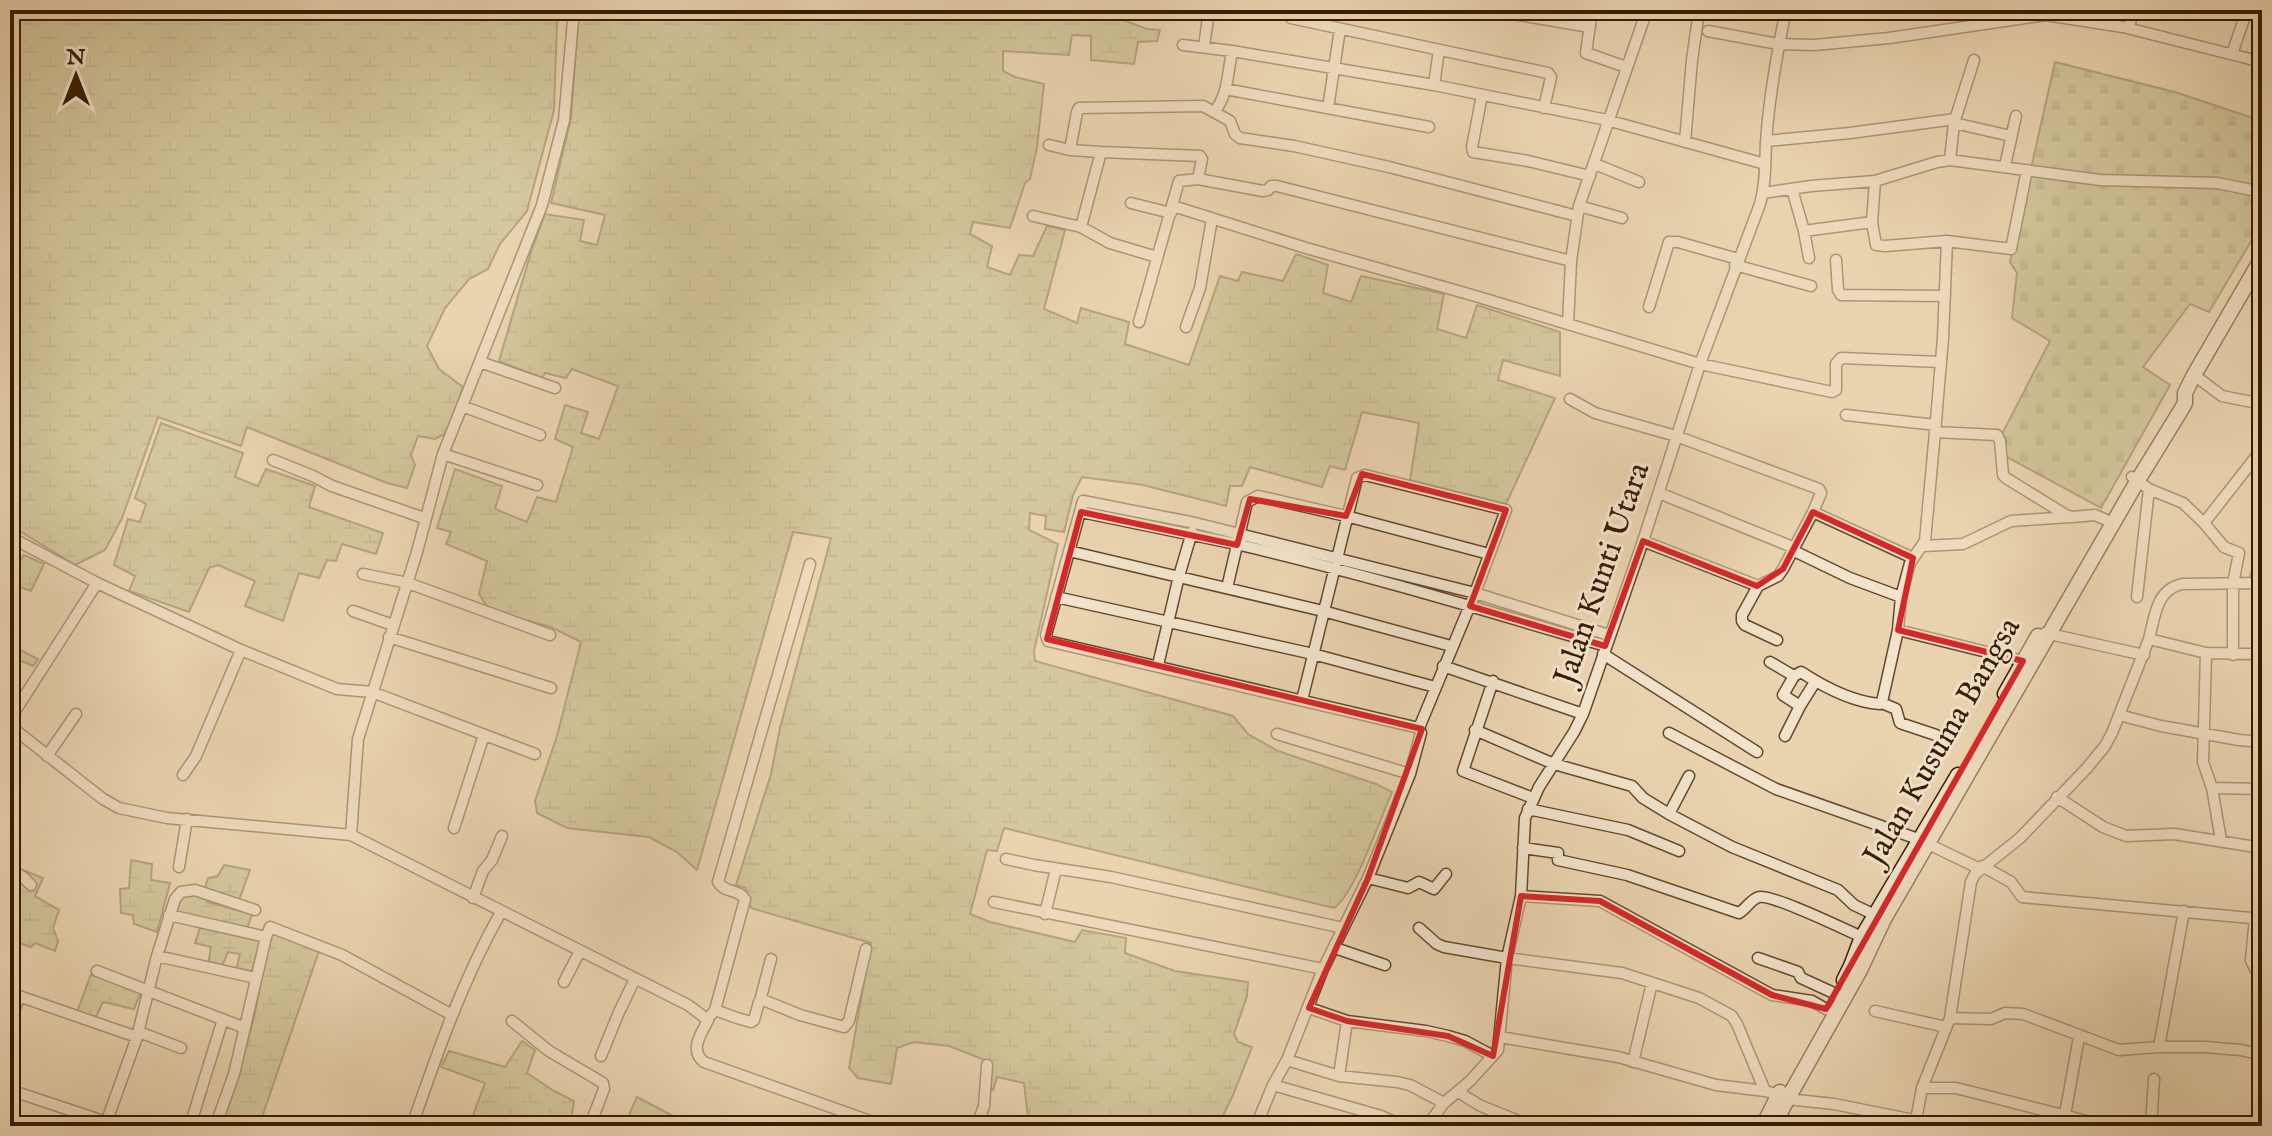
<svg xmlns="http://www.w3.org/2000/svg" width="2272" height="1136" viewBox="0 0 2272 1136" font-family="'IM FELL English',serif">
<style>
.wetland{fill:url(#wetland-marsh);stroke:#7a6b44;stroke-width:2}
.cemetery{fill:url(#cemetery-stones);stroke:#7a6b44;stroke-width:2}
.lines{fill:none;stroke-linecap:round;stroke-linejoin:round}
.street-casing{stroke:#65492e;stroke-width:13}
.secondary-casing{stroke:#391b02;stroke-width:17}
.street{stroke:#f1e3cc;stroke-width:10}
.secondary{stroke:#f1e3cc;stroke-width:14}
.marked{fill:none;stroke:#d62828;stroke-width:6;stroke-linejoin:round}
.labels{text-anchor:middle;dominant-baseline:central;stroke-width:6;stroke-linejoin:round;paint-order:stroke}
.street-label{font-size:32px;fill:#391b02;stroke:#f1e3cc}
</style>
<defs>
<pattern id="wetland-marsh" width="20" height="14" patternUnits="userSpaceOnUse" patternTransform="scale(2)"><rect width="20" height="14" fill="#bcbb87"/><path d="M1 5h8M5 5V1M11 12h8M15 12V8" fill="none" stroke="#a2a073"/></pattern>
<pattern id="cemetery-stones" width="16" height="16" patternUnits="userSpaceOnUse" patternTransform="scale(2)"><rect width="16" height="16" fill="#bcbb87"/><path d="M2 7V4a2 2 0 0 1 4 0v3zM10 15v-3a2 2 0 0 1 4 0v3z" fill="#a2a073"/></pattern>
</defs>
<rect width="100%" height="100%" fill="#ead4b0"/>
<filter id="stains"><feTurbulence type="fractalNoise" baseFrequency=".0025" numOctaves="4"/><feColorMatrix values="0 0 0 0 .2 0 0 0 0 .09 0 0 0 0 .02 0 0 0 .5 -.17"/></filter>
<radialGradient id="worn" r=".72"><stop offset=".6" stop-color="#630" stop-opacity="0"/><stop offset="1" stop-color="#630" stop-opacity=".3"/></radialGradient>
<path class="wetland" d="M10 10H561L557 23 554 110 527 211 500 244 488 269 469 279 445 308 427 346 439 369 463 387 447 433 435 439 418 436 411 455 415 465 407 488 387 483 247 427 241 446 158 417 122 518 105 550 75 565 10 525Z
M579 10H1041L1123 20 1147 29 1160 30 1157 41 1138 42 1134 64 1091 60V36L1072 35 1069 55 1003 51V71L1015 77 1044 84 1037 147 1030 179 1025 183 1010 228 973 222 970 234 992 246 987 267 1010 275 1019 255 1033 256 1047 226 1065 230 1044 309 1077 323 1081 308 1129 322 1125 344 1189 365 1220 276 1238 281 1242 272 1283 281 1296 254 1328 265 1323 293 1351 302 1361 276 1444 294 1437 329 1466 338 1477 305 1560 332V376L1503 360 1498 380 1555 398 1506 504 1410 480 1419 423 1362 412 1345 470 1330 466 1322 487 1250 467 1242 486H1230L1226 506 1143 485 1082 477 1073 495 1064 532 1045 529 1046 516 1030 513 1029 530 1058 544 1034 651 1035 661 1233 716 1248 734 1278 751 1376 784 1392 792C1381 817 1354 895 1334 908L1004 828 997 851 987 850 970 914 990 922 1075 942 1082 930 1126 938 1125 953 1175 971 1248 982 1247 996 1234 1034 1238 1042 1252 1047 1233 1095 1218 1126H1029L1024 1083 997 1077 993 1090 988 1089 990 1062 949 1046 914 1042 897 1048 891 1084 858 1078 849 1068 871 943 751 908 746 888 736 885 771 774 780 728 831 538 793 532 697 870 677 852 649 837 567 828 537 813 535 801 557 736 581 642 551 627 489 610 479 594 487 561 446 544 451 532 437 528 455 469 502 486 495 509 527 522 537 497 556 502 573 447 555 439 565 405 588 412 581 433 599 439 618 386 572 369 566 378 545 373 542 378 499 361 531 252 545 214 584 220 580 241 597 245 605 215 551 203 571 118Z
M161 423 243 453 235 477 258 486 266 469 315 486 309 507 383 533 376 554 342 544 336 561 327 560 319 578 299 573 283 621 245 606 255 581 218 565 209 568 189 612 129 591 135 576 114 565 128 519 140 522 146 504 135 498Z
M24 555 44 564 31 591 10 584V576Z
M10 645 38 659 33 666 10 656Z
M131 860 152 864 151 880 170 883 157 932 134 924 133 915 121 913 120 889 129 888Z
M10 865 43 878 35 896 59 910 53 928 58 941 55 951 35 943 31 947 10 940Z
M224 865 250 870 239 900 215 893 205 887 208 878 218 876Z
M190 891 206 897 207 902 252 914 246 932 261 940 251 975 236 971 240 954 228 952 221 968 208 965 211 947 195 943 200 928 240 936 173 913 182 894Z
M272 932 319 951 259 1126H222C234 1088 246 1050 255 1012 261 985 263 958 272 932Z
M91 974 141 991 134 1009 103 1002 96 1017 77 1012Z
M522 1041 535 1050 527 1073 554 1091 574 1101 571 1120 584 1126H469L485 1083 441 1067 449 1051 505 1067Z
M637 1097 677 1118 684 1126H624Z"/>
<path class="cemetery" d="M2055 62 2175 92 2262 121V223L2209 312 2190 304 2143 367 2170 385 2101 508 2005 456 2000 438 2050 341 2012 318 2017 273 2010 262Z
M2262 531V580L2249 581Z"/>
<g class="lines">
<defs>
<path id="street" d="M1489 10 1590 27
M1592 10 1586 53 1626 67
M1291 18 1548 73 1551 77 1544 108
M2129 28 2133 10
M1708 31 1778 44 1814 45 1889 38 2046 15 2123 27 2262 62
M1183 45 1232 51 1434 85 1607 120 1765 164
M1204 47 1209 10
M2232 54 2247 10
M1434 85 1439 50
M1225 89 1429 127
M1482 95 1472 147 1473 152 1528 161 1590 176
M1328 108 1340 29
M1214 112C1228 96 1228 71 1232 51
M1954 123 2011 136
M1766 141 1850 133 1955 119
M1685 142 1692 60 1699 11
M1049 145 1070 150 1077 112 1079 108 1203 106 1230 121 1235 134 1240 138 1294 146 1389 167 1577 216
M1070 150 1101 152
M1950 160 1954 123 1974 60
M1595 164 1639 182
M2005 166 2016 116
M1875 181 1872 222 1876 245 1885 246 1947 241 1943 338 1935 432 1997 435 2000 441 2003 475 2006 478 2066 515 2072 517 2095 515 2113 523
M1792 189 1804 231 1872 222
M1763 193 1811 186 1875 181 1937 162 1950 160 2100 180 2217 183 2262 192
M1131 203 1171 213
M1173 206 1306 248 1472 295 1700 364 1832 392 1836 390V364L1841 358 1941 362
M1579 206 1622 218
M1033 216 1081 227 1110 243 1157 257
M1081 227 1101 152 1200 156 1202 159 1198 179
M1804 231 1809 258
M1947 241 2011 249 2027 170
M1836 260 1838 290 1841 295 1945 296
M1735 265 1811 286
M1649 307 1669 242H1678L1738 259
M1139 322 1179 181 1198 179 1263 191 1268 190 1271 186H1277L1571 261
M1568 324 1571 261 1579 206 1647 10
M1186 327 1200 288 1212 219
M480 362 555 388
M2194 375 2222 396 2262 404
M1570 399 1595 413 1676 436 1819 489 1821 493 1813 512
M462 406 540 435
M1846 415 1936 425
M1935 432 1925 541 1910 563 1901 597 1898 630 2023 661
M443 454 537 485
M273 460 313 476 332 486 424 518
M2132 477 2149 489 2183 503 2204 523 2224 547 2239 553 2233 584V655
M1659 493 1795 548
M1081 512C1133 523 1184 533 1236 544 1361 573 1483 610 1606 646
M2204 523 2262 449
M10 537 97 583
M1643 541 1758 586
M1923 546 1963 544 2011 521 2071 517
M1069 551 1323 611 1451 646
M1794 551 1850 578 1901 597
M363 574 408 583 550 635
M1227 588 1247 502 1258 496 1346 516 1489 554
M1056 597 1313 654 1435 687
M2137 597 2149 489
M353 611 393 625
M2045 633 2144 655
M389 637 551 688
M2149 639C2155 616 2156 590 2182 584L2262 583
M1777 640 1745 625 1742 621V615L1758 586 1778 576 1783 569 1813 512 1913 558
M2206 653 2203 762 2212 788 2221 840
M1603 654 1757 752
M1770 662 1794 676 1801 672C1824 687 1852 702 1880 704L1882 702 1898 630
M1158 665 1179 576 1192 532
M1443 666 1583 714
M1794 676 1783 695 1800 706 1815 682
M1493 681 1463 771 1533 798
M1882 703 1896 709 1900 723 1936 735
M2119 715 2161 726 2239 740 2262 742
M10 719 97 583 241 650 337 689 372 692 535 754
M1419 728 1048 641 1046 635 1083 501 1195 523 1475 593 1609 635
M14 729 103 799 119 808 167 818 351 835 688 1005 708 1020C701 1034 689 1050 704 1062L884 1126
M1475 730 1554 764 1632 786 1643 798 1669 814 1732 847 1838 890 1854 905 1875 915
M1669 733 1776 789 1918 839 1980 869
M1277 734 1410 774
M1785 736 1800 706
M47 756 76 714
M183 775 196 756 241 650
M2212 788 2262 789
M2057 797 2103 827 2126 836 2174 834 2262 848
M1528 809 1628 830 1679 851
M1669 814 1689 776
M454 828 484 735
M351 835 358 739 417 552 443 454 542 205 564 120 574 10
M1523 848 1558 853V860L1627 875 1739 913C1746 909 1751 899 1759 897 1772 894 1846 930 1862 937
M1006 859 1034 865 1111 877 1343 928
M1982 866 2011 882 2022 897 2262 919
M179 867 187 819
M10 870 23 877 31 885
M1368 878 1408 888 1419 882 1434 889 1446 874
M1521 896 1600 901 1772 995 1812 1001 1826 1009
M473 898 483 871 492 860 502 836
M994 902 1323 969
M1045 914 1056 869
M169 915 266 937
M2255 918 2251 960 2255 969 2262 970
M1419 928 1437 944 1444 947 1507 958 1622 973 1699 998 1732 1016 1737 1024 1765 1091 1779 1095
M1335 948 1385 965
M157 956 256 978
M1758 958 1798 972 1801 978 1836 994
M97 971 245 1028
M564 982 580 951
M10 993 137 1037
M760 1001 771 959
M1309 1008 1347 1021 1426 1031 1448 1036 1465 1041 1493 1056
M715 1010 745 899C739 889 724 893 718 882L810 564
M1875 1011 1946 1027
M711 1015 715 1010 737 1018 751 1022 754 1020 759 1002 763 1000 800 1015 844 1027 849 1021 866 949
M1950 1018 1991 1019 2005 1013 2023 1014 2119 1050 2159 1047H2205L2241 1050 2262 1055
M512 1021 549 1051 603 1083 604 1089 592 1120 594 1126
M10 1024 19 996
M139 1032 181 1048
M1500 1037 1618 1057 1716 1085 1765 1091
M2159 1047 2184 911
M601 1056 619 1012 635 979
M1287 1060 1339 1076 1397 1082 1410 1085 1444 1103
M1633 1062 1652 983
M1339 1076 1347 1021
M1273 1085 1381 1116 1403 1126
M1922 1088H1956L2106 1126
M10 1090 106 1122
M1458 1092 1481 1106 1531 1126
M1787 1099 1834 1104 1914 1120
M219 1116 234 1074 266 937 270 927 342 955 452 1015
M1259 1119 1277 1126
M105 1126 137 1037 157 956 175 899 181 892 195 890 255 910
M190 1126 223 1019
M412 1126C437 1053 463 979 501 912
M977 1126 984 1106 987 1065
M1256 1126 1273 1085 1287 1060 1323 969 1368 878 1410 774 1421 733 1419 728 1475 593 1506 510 1365 475 1357 478 1302 700
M1427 1126 1444 1103 1470 1081 1498 1050 1507 958 1521 896 1525 818 1539 787 1574 732 1583 714 1643 541 1700 364 1760 204C1766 183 1765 163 1766 142 1769 97 1777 53 1786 10
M1915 1126 1922 1088 1950 1018 1971 882 1975 874 2020 838 2086 769 2105 746 2112 733 2149 639 2206 653 2262 654
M2063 1126 2079 1037
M2151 1126 2154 1079"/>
<path id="secondary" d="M2005 694 2038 636
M1844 980 1851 966 1862 937 1958 775
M1763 1126 1780 1092
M1776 1126 1782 1109 1860 970 1884 919 2138 480 2181 410 2185 403V393L2194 375 2262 258"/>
</defs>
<use href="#street" class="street-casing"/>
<use href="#secondary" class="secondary-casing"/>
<use href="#street" class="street"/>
<use href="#secondary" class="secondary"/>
</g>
<path d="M0 0H2272V1136H0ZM1362 474 1506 510 1470 606 1605 646 1643 541 1757 586 1783 569 1813 512 1913 558 1898 630 2023 661 1826 1009 1772 995 1600 901 1521 896 1493 1056 1448 1036 1347 1021 1309 1008 1368 878 1422 729 1047 639 1081 512 1237 545 1250 499 1346 516Z" fill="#ead4b0" fill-opacity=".55" fill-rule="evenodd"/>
<path class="marked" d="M1362 474 1506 510 1470 606 1605 646 1643 541 1757 586 1783 569 1813 512 1913 558 1898 630 2023 661 1826 1009 1772 995 1600 901 1521 896 1493 1056 1448 1036 1347 1021 1309 1008 1368 878 1422 729 1047 639 1081 512 1237 545 1250 499 1346 516Z"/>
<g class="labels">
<g class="street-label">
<text transform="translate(1603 574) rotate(-71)">Jalan Kunti Utara</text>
<text transform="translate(1943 742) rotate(-60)">Jalan Kusuma Bangsa</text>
</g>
</g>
<rect width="2272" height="1136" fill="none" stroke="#ead4b0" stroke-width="40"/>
<rect x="12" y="12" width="2248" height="1112" fill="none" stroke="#391b02" stroke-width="4"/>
<rect x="20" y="20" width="2232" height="1096" fill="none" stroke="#391b02" stroke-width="2"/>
<g transform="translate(76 76)" stroke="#f1e3cc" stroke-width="6" paint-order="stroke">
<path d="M0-6L14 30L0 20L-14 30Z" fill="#391b02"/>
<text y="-12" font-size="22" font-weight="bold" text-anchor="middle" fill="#391b02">N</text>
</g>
<rect width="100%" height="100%" filter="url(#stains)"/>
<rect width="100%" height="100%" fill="url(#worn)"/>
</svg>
